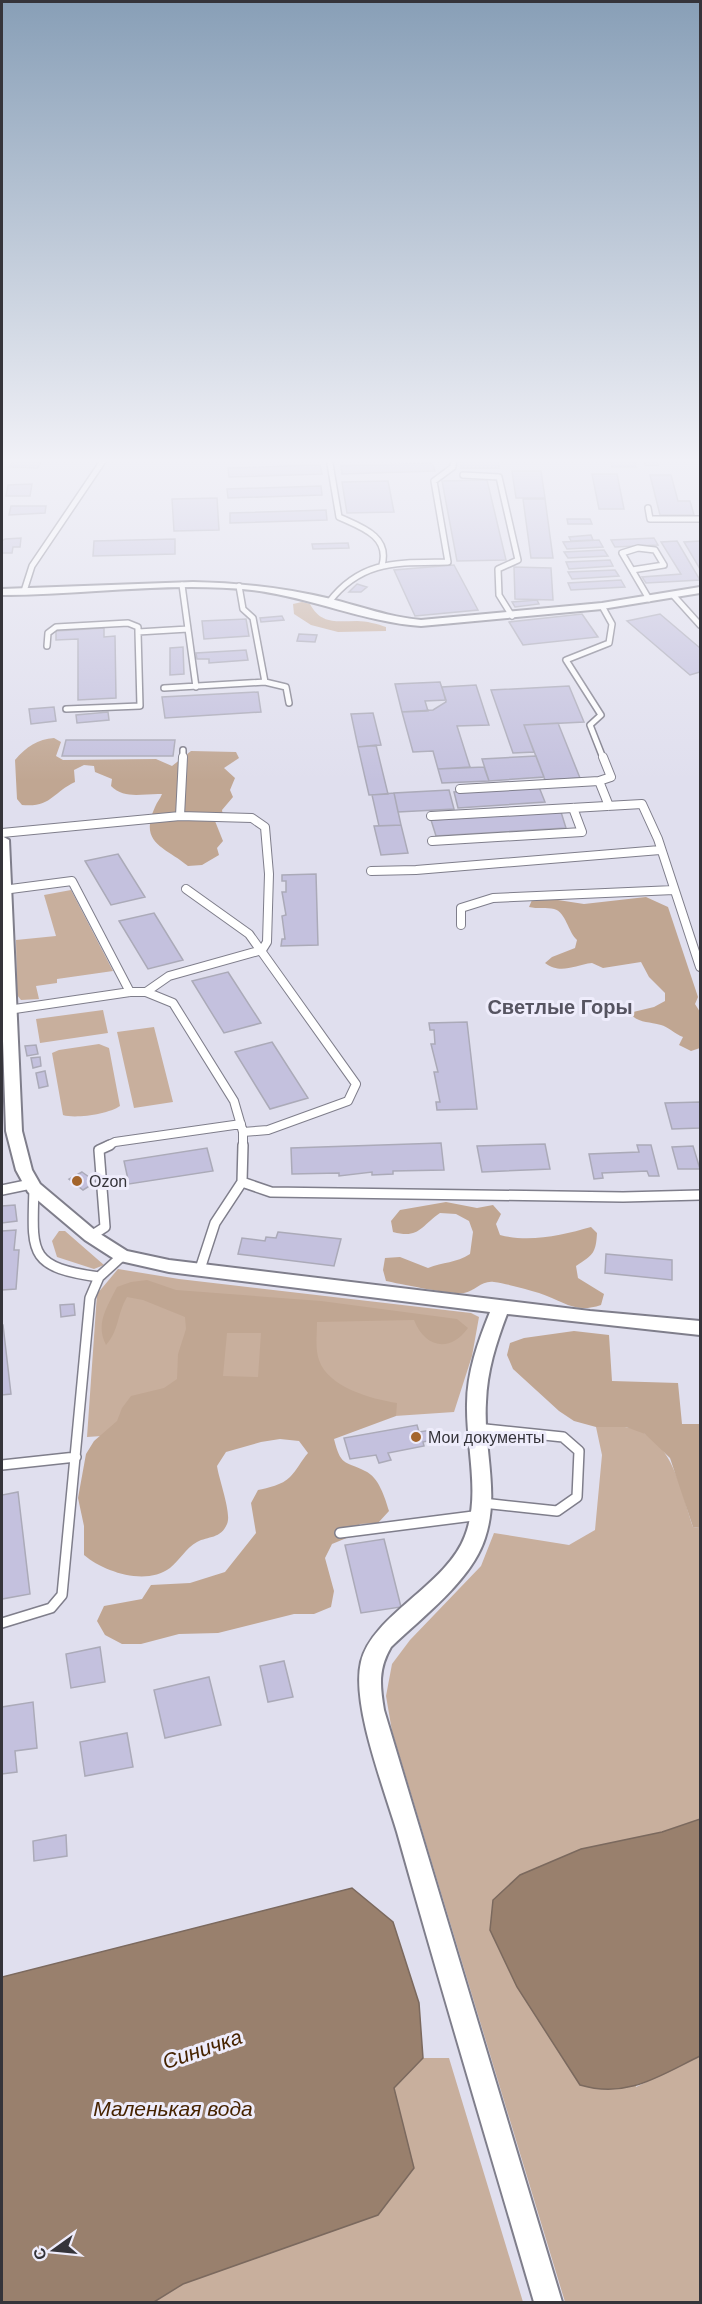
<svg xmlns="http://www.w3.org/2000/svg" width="702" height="2304" viewBox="0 0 702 2304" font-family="Arial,sans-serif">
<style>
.green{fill:#c8af9d}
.forest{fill:#c0a692;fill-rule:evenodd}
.water{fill:#99806d;stroke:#7b695e;stroke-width:1.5}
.building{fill:#c4c1de;stroke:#abaab8;stroke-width:1.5}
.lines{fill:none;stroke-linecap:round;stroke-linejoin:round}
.service-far2-casing{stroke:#7f7e8b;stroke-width:8}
.service-far1-casing{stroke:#7f7e8b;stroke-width:10}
.service-casing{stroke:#7f7e8b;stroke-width:12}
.minor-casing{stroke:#7f7e8b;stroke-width:4}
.service-far2{stroke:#fff;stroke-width:5}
.service-far1{stroke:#fff;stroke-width:8}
.service{stroke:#fff;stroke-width:9}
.minor{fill:#fff;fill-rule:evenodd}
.poi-dot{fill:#a4652c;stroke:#eeecfb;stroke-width:2}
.labels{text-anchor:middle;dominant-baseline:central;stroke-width:6;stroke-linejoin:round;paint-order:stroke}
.poi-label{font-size:16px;fill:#35343a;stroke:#eeecfb;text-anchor:start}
.quarter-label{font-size:20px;font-weight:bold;fill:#565461;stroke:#eeecfb}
.near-water-label{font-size:21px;font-style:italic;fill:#462300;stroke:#eeecfb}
</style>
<rect width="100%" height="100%" fill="#e0dfee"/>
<path class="green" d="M302 602 310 604C321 625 337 621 357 621 366 621 378 624 386 627V631L338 632 311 625 294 614 293 604Z
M71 890 113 971 57 979V983L36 986 39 999 21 1000 17 995 16 940 56 936 44 895Z
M103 1010 108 1033 40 1043 36 1019Z
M154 1027 173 1102 134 1108 117 1032Z
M99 1044 109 1048 120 1106C109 1114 75 1119 63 1115L52 1053 59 1050Z
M59 1231H65L104 1265 94 1269 57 1257 52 1241Z
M118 1269 179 1279 471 1313 479 1317 472 1356 454 1412 87 1437 97 1294Z
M596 1427C605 1427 615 1426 625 1427 672 1433 681 1491 693 1527L700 1528V1819L662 1832 636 2087 700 2056V2302H565L392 1731 386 1696 392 1664 410 1640 481 1566 494 1533 569 1545 595 1530 602 1455Z
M423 2058H449L523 2302H154L183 2284 414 2168 394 2088Z"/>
<path class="forest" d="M54 738 61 742 56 756 63 760 156 759 172 766 191 751 236 752 239 758 224 768 235 778 230 790 233 797 222 810 223 816 215 821 223 841 217 848 219 855 202 865 188 866C166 847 138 844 155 807 157 802 160 799 162 794 144 793 125 800 111 786L112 779 95 772 94 766 84 765 74 770 75 782C53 792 51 808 22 805L17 799 15 760C26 747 38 739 54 738Z
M646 897 668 907 698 997 695 1004 700 1012V1048L691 1051 679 1045 683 1037C675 1034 667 1026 661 1025 648 1021 640 1024 629 1013L654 1007 665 1001V993L649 977 641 962 603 968 592 963C574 965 561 975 545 963L552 957 575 948 577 940C568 932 566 912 554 909 547 907 537 909 529 907L532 900 545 898 584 904Z
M446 1202 477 1208 493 1205 501 1214 496 1224 500 1235C530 1243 563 1235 591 1227L597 1233C596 1253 593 1255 576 1266L578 1278 604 1294 601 1305C574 1314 564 1301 539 1293 526 1289 508 1284 494 1282 482 1280 475 1291 464 1293 453 1295 400 1284 386 1281L383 1270 385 1258 400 1257 428 1268C443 1262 456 1263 470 1254L473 1232 469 1221 456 1214 440 1213C420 1227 419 1239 393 1232L391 1221 400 1210Z
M147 1280 176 1290 321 1301 457 1319 468 1328C450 1353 425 1348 414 1320L317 1322C317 1334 315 1349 319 1360 328 1387 371 1399 397 1403L396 1416 334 1439C341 1466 343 1460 365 1471 379 1477 385 1498 389 1511L378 1523 360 1524 349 1537 332 1544 325 1558 334 1591 331 1607 314 1614H294L218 1633 179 1634 141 1644H122L105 1635 97 1621 104 1606 142 1599 151 1585 190 1583 225 1572 256 1533 251 1503 258 1490C268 1488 282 1485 290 1477 297 1470 301 1461 308 1453L299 1441 280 1439 261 1442 226 1452 217 1466C219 1480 232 1514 227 1524 221 1539 208 1536 197 1542 186 1548 179 1561 170 1568 146 1586 104 1572 84 1555V1526L78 1498 86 1454 94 1441 117 1421 122 1408 131 1396 164 1388 177 1379 178 1354 186 1329 185 1317 143 1300 127 1297C117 1314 119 1331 106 1345 95 1324 107 1307 117 1287L131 1282ZM227 1333H261L258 1377 223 1376Z
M574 1331 609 1335 612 1381 678 1383 682 1424H700V1528L693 1527 670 1458 645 1434 626 1427H596L574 1421 559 1411 513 1369 507 1355 510 1343 524 1338Z"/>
<path class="water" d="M700 1819V2056C659 2076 627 2099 580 2085L517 1987 490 1930 493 1900 520 1875 581 1849 662 1832Z
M352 1888 393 1922 419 2003 423 2058 394 2088 414 2168 378 2215 183 2284 154 2302H2V1977Z"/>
<path class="building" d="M460 458H498L499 468H461Z
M610 458H634L636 467H612Z
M643 459H656L658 465H645Z
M13 461 41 462 38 468 9 467Z
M432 463 435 471 342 474 341 466Z
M320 465 322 474 229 477 228 468Z
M512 471H541L545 498H516Z
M592 474H617L624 509H599Z
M650 475H671L678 501H690L694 515H660Z
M487 480 506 560 457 561 442 481Z
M388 481 394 512 347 513 342 482Z
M32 484 30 496H6L8 485Z
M321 486 322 495 228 498 227 489Z
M217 498 219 530 174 531 172 499Z
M523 499H545L553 558H531Z
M11 506H46L45 513 9 515Z
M326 510 327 520 230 523V513Z
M567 519H590L592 524H568Z
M591 535 593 540 571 541 569 537Z
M21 538 20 547H13L12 553H2V541L5 539Z
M654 538 658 545 615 547 611 540Z
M175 539V554L93 556 94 541Z
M599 540 603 547 567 549 563 542Z
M677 541 700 580 646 583 642 577 681 574 661 542Z
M700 541V569L684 542Z
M348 543 349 548 313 549 312 544Z
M604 550 608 556 568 558 564 552Z
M610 560 613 566 569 569 566 562Z
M454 565 478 610 415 616 394 570Z
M514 567 551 568 553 600 515 599Z
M615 570 619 576 572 579 568 572Z
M621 580 625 587 571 590 568 583Z
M357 584 367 587 361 592H349Z
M537 600 539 604 515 607 512 602Z
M582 614 598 637 523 645 509 622Z
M660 614 700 648V672L690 675 627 621Z
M282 616 284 620 261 622 260 618Z
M246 619 249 636 204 639 202 621Z
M104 628V637L115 636 116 698 78 700V639L56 640V631Z
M299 634 317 635 315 642 297 641Z
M183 647 184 674 170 675V648Z
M246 650 248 660 209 663V659H197L196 653Z
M440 682 446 700 425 701 428 711 402 712 395 684Z
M476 685 489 725 457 726 470 767 438 769 433 751 413 752 402 712 433 710 446 702 442 687Z
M569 686 584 722 524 725 534 752 513 753 491 690Z
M258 692 261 712 165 718 162 697Z
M54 707 56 721 31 724 29 709Z
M108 712 109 720 77 723 76 715Z
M373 713 381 745 358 747 351 714Z
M558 723 580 778 545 780 524 725Z
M66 740H175L173 756H62Z
M376 745 388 794 369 795 358 747Z
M536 756 544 777 489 781 482 759Z
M484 767 489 781 442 783 438 769Z
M539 787 545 802 458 808 454 792Z
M449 790 454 809 398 812 394 793Z
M394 793 401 825 379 826 372 795Z
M561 812 566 828 436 836 431 820Z
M401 825 408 853 381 855 374 826Z
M118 854 145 897 111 905 85 861Z
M316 874 318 945 281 946 282 939H285L282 916 286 915 282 892H286V881H282V875Z
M154 913 183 960 148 969 119 921Z
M228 972 261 1023 224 1033 192 981Z
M467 1022 477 1109 437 1110 436 1102H440L434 1072H438L431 1044H435L434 1030H430L429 1023Z
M272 1042 308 1098 270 1109 235 1052Z
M36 1045 38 1054 27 1056 25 1046Z
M40 1057 41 1066 33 1068 31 1058Z
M45 1071 48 1086 39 1088 36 1073Z
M700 1102V1128L672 1129 665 1103Z
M441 1143 444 1170 393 1171V1174L372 1175V1172L339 1176V1173L292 1174 291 1148Z
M545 1144 550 1169 482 1172 477 1146Z
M637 1145H651L659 1176H649L647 1171 602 1173 603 1178 594 1179 589 1154 639 1152Z
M693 1146 700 1169H678L672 1147Z
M207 1148 213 1171 129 1184 124 1161Z
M82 1172 96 1182 83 1190 69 1179Z
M15 1205 17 1221 2 1223V1206Z
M16 1230 14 1250H19L16 1289 2 1290V1231Z
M278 1232 341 1239 334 1266 238 1254 242 1238 265 1241 266 1237 276 1238Z
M606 1254 672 1260V1280L605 1273Z
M74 1304 75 1315 61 1317 60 1305Z
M3 1325 11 1394 2 1395V1325Z
M417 1425 419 1432 432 1430 435 1439 423 1442 424 1446 388 1453 391 1460 379 1463 376 1455 350 1459 344 1438Z
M18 1492 30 1594 2 1599V1495Z
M384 1539 401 1607 361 1613 345 1545Z
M100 1647 105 1682 71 1688 66 1654Z
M284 1661 293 1697 268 1702 260 1666Z
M209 1677 221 1725 165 1738 154 1690Z
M33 1702 37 1748 15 1751 17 1772 2 1774V1707Z
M127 1733 133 1767 85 1776 80 1742Z
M66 1835 67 1856 34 1861 33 1841Z"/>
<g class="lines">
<defs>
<path id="service-far2" d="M329 458 339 517C361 527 390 536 382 565
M463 475 499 477 518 560 498 569 499 595 512 616
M648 508 650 519H700
M632 570 664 565 655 550 638 548 622 553 649 599
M24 591 32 566 105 458
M673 595 700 625
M329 602C362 559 399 563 448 562L434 481 453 467 454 458
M602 606 612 624 609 643 566 660 601 715 590 725 603 758
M188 629 196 687
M47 646 48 633 56 627 128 623 138 627V632
M265 682 286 687 289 703
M164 688 265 682 253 618 243 609 239 586
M66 709 140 706 138 632 188 629 182 585
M183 758V750"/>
<path id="service-far1" d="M603 757 611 777 599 781 609 806
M460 789 599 781
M180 816 183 757
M431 816 642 804 658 839 700 967
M2 833 180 816 252 818 265 827 269 874 267 942 262 950 169 976 146 992
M432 841 582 832 573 808
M371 871 416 870 660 850
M186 889 249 934 356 1084 348 1101 268 1130 243 1132
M3 890 72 881 130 992
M461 925V908L493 898 674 890
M8 1010 130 992H146L173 1003 234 1101 243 1132V1146
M107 1146 115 1142 241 1124"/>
<path id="service" d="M242 1182 271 1192 623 1197 700 1195
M34 1188C32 1254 28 1267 99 1277L122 1256
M2 1190 31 1184
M91 1236 105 1227 99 1150 110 1145
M200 1269 215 1223 242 1182 243 1145
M476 1428 563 1437 579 1451 577 1497 557 1511 483 1503
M2 1465 76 1457
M340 1533 481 1515
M2 1623 51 1608 62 1595 90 1298 99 1277"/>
<path id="minor" d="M193 582C240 583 285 588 331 599 362 607 389 617 421 620L602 603 700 587V593L602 609 421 626C364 622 310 597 252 590 170 581 84 595 2 595V589Z
M2 836 9 840 22 1131 32 1170 40 1184 97 1232 127 1251 169 1260 590 1311 700 1321V1335L507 1314C496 1343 487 1371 486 1402 483 1448 500 1493 485 1538 472 1580 421 1618 391 1647 378 1669 380 1686 384 1710L562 2302H534C488 2145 441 1989 397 1832 384 1788 351 1704 361 1662 372 1615 447 1585 465 1536 481 1495 466 1448 467 1404 467 1372 478 1342 490 1312L169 1272 116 1260 85 1240 28 1192 16 1170 6 1131 2 1011Z"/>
</defs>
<use href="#service-far2" class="service-far2-casing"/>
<use href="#service-far1" class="service-far1-casing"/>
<use href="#service" class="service-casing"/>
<use href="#minor" class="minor-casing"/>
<use href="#service-far2" class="service-far2"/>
<use href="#service-far1" class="service-far1"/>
<use href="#service" class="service"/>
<use href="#minor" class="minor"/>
</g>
<linearGradient id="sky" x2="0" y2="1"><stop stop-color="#889fb7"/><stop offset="0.59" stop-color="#f1f1f7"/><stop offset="1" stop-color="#f1f1f7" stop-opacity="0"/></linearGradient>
<rect width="702" height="781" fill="url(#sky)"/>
<g class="poi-dot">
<circle cx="77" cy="1181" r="6"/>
<circle cx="416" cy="1437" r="6"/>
</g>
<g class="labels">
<g class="poi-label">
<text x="89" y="1181">Ozon</text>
<text x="428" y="1437">Мои документы</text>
</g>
<g class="quarter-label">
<text x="560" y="1007">Светлые Горы</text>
</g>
<g class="near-water-label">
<text transform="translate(202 2049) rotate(-19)">Синичка</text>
<text x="173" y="2108">Маленькая вода</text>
</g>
</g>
<rect width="702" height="2304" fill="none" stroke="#35343a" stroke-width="6"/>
<g transform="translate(54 2250) rotate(255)" stroke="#eeecfb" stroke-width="4.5" paint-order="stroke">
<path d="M0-4.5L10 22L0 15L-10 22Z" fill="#35343a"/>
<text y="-9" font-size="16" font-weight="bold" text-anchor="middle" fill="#35343a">С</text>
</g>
</svg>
